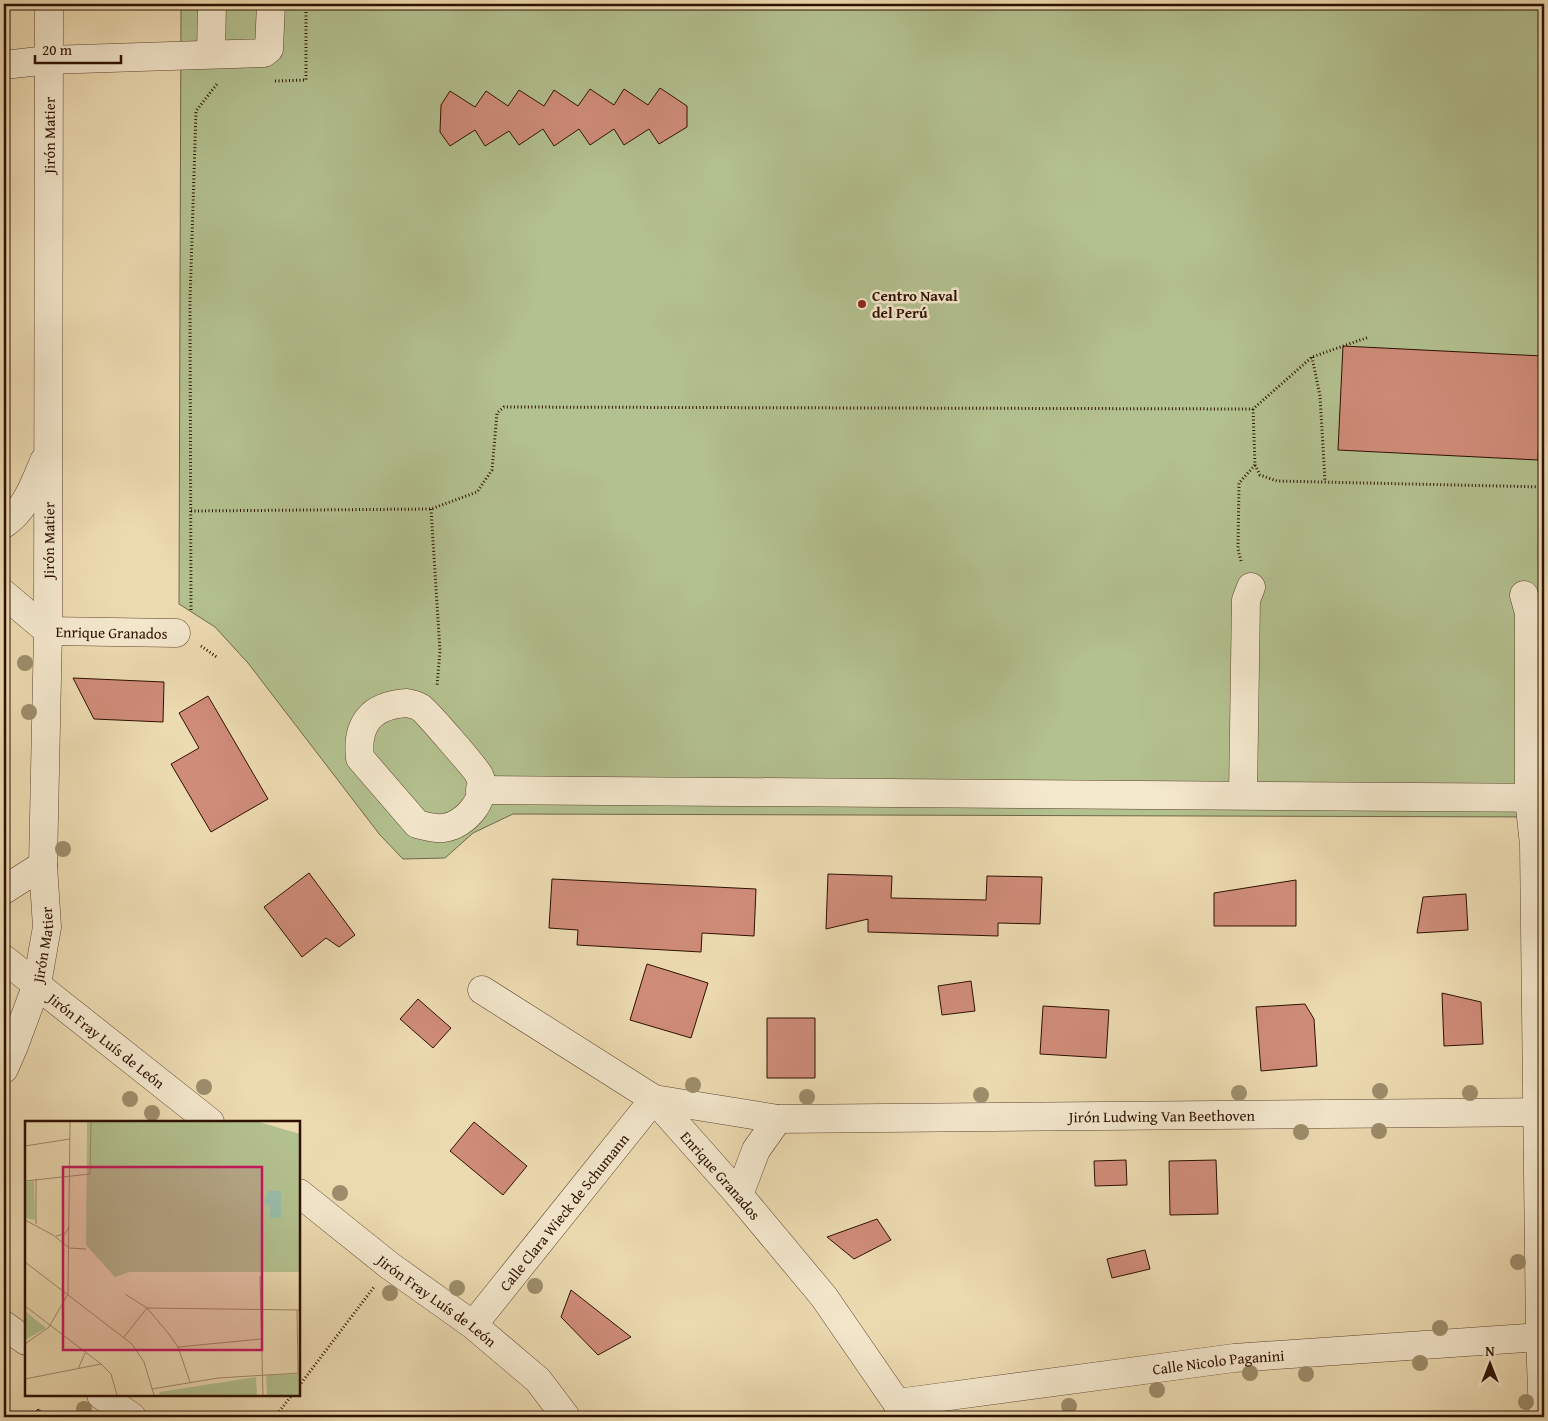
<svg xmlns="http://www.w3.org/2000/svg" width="1548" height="1421" viewBox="0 0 1548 1421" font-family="'Gentium Book Plus',serif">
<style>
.green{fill:#b3c08f;stroke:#706848}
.building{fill:#cf8c79;stroke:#2e1000}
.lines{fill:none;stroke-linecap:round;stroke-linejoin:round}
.minor-casing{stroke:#5e422c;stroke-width:29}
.path{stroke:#2e1000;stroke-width:3;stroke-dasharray:1 2.5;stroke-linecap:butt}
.minor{stroke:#f3e7cc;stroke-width:28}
.tree{fill:#9d8d6b}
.poi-dot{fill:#8f2418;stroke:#f3e7cc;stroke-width:2}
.labels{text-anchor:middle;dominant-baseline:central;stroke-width:5;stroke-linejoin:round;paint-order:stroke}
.street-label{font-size:15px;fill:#2e1000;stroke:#f3e7cc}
.poi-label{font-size:15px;font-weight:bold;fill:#2e1000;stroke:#f3e7cc;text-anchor:start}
.inset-road{fill:none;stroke:#a0896a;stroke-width:1}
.view{fill:#c2185b;fill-opacity:0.15;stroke:#c2185b;stroke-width:2.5}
.inset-edge{fill:none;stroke:#2e1000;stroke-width:2.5}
</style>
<rect width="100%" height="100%" fill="#ecdab1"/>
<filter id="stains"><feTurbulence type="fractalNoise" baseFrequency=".004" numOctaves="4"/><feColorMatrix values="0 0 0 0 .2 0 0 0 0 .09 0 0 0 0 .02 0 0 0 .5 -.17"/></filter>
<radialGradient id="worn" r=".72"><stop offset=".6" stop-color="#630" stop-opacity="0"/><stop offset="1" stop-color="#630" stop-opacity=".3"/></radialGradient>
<path class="green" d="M181 4H1544V817L513 814 473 833 445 858 403 859 380 835 248 663 215 627 179 604Z"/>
<path class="building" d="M660 88 687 106V127L659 144 649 129 624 145 614 129 590 145 579 129 554 146 543 129 519 145 509 131 485 146 475 130 450 146 440 132 441 105 450 91 475 107 486 91 508 106 519 90 544 106 554 90 578 106 590 89 614 105 624 89 648 105Z
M1343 346 1542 356 1538 460 1338 450Z
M73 678 164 682 163 722 94 719Z
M208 696 268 799 211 832 171 764 199 748 179 713Z
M309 873 355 935 339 947 326 938 302 957 264 907Z
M828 874 892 876 891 898 986 900 987 876 1042 877 1040 924 998 923V936L868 932V919L826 929Z
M552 879 756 889 754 936 702 933 701 952 577 945 578 930 549 928Z
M1296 880V926H1214V893Z
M1466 894 1468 930 1417 933 1423 897Z
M647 964 708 983 691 1038 630 1020Z
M971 981 975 1011 942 1015 938 986Z
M1442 993 1481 1002 1483 1044 1444 1046Z
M418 999 451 1028 433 1048 400 1019Z
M1305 1004 1314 1019 1317 1066 1261 1071 1256 1007Z
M1043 1006 1109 1010 1106 1058 1040 1054Z
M767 1018H815V1078H767Z
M474 1122 527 1166 503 1195 450 1151Z
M1126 1160 1127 1185 1095 1186 1094 1161Z
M1216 1160 1218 1214 1170 1215 1169 1161Z
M877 1219 891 1240 854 1259 827 1237Z
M1145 1250 1150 1269 1112 1278 1107 1259Z
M571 1290 631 1337 598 1355 561 1317Z
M38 1409 49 1417H31Z"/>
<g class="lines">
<defs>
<g id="minor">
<path d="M211 54 212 4"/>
<path d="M4 65 48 60 264 53 269 49 271 4"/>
<path d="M4 524C26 509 34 485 44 461"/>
<path id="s1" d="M4 594 48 631 176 633"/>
<path d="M1524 595 1529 613V798L1534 845 1540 1337 1543 1417"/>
<path d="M407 703C411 704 418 705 421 708 426 711 477 770 479 775 490 797 465 826 443 828 434 829 425 826 417 824L360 758C356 723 372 705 407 703Z"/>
<path d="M480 790 1544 798"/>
<path d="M1243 795 1246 600 1251 587"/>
<path d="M4 890 43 865"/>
<path id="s2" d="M4 959 210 1122"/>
<path id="s3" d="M482 990 654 1099 739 1195 824 1297 897 1403 903 1417"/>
<path id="s4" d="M4 1069 14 1046 37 984 47 927 43 865 48 631 49 4"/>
<path id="s5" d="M299 1193 390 1266 473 1325 538 1380 566 1417"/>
<path d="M739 1195 756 1150 778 1119"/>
<path d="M4 1325 26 1341"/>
<path id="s6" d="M473 1325 654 1099 778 1119 1544 1112"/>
<path d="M101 1395 132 1417"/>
<path id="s7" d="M897 1403 1234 1358 1540 1337"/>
</g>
</defs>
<use href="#minor" class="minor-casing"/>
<path class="path" d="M275 81 306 80V4
M1312 357 1320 396 1325 481
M1253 409 1255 465 1260 475 1277 481 1544 487
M431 509 440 651 437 686
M191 511 431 509 477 492 492 470 497 413 504 407 1253 409 1312 357 1369 337
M1241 561 1238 549 1239 483 1255 465
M191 610 190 301 196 111 217 84
M201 646 218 658
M299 1386 374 1287
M275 1417 292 1395"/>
<use href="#minor" class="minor"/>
</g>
<g class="tree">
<circle cx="25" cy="663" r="8"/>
<circle cx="29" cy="712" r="8"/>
<circle cx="63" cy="849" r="8"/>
<circle cx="693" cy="1085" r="8"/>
<circle cx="204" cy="1087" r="8"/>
<circle cx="1380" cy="1091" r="8"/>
<circle cx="1239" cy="1093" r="8"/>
<circle cx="1470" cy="1093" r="8"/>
<circle cx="981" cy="1095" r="8"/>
<circle cx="807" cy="1097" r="8"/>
<circle cx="130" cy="1099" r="8"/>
<circle cx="152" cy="1113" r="8"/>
<circle cx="1379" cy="1131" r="8"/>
<circle cx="1301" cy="1132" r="8"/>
<circle cx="340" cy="1193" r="8"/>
<circle cx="1518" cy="1262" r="8"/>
<circle cx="535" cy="1286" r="8"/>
<circle cx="457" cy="1288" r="8"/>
<circle cx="390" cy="1293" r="8"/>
<circle cx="1440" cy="1328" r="8"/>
<circle cx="1420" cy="1363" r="8"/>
<circle cx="1250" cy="1373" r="8"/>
<circle cx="1306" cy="1374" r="8"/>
<circle cx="1157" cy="1390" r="8"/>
<circle cx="1526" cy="1402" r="8"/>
<circle cx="1069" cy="1406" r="8"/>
<circle cx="84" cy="1409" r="8"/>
</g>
<circle class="poi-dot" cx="862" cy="304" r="5"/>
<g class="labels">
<g class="street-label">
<text stroke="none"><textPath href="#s4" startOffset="941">Jirón Matier</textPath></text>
<text stroke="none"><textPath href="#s4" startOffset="536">Jirón Matier</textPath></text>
<text stroke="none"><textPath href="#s1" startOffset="121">Enrique Granados</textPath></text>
<text stroke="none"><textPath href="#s4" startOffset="131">Jirón Matier</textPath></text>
<text stroke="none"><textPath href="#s2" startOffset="131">Jirón Fray Luís de León</textPath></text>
<text stroke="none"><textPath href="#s6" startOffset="799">Jirón Ludwing Van Beethoven</textPath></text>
<text stroke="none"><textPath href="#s3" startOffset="305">Enrique Granados</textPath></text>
<text stroke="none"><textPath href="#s6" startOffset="145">Calle Clara Wieck de Schumann</textPath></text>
<text stroke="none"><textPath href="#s5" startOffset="175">Jirón Fray Luís de León</textPath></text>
<text stroke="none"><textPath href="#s7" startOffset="324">Calle Nicolo Paganini</textPath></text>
</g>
<g class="poi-label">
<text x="872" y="295">Centro Naval<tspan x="872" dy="17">del Perú</tspan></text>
</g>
</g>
<g transform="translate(25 1121)">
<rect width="275" height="275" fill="#ecdab1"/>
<path d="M62 1H234L275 13V151H104L90 156 61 124ZM9 60 10 99 0 97V61ZM0 190 21 207 0 219ZM275 253V274H242L241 254ZM231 256 232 274H135L134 271Z" fill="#b3c08f"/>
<path d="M243 70H256V97H245V86L239 81Z" fill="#99bba8"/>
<path class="inset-road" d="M0 25 45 18M11 58V103M0 60 65 53 66 1M0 99 28 114 44 127 61 128M31 115 40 113 44 106M0 141 107 223 119 241 129 274M235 155 238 274M100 173 122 187 144 213 153 226 165 261M0 185 76 243 86 253 92 274M272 189 273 252M99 216 122 187 275 189M0 223 24 206 43 173 45 1M153 226 236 218M53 248 60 232M0 258 76 243M127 268 193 257 275 252"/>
<path class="view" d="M38 46H237V229H38Z"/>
<rect width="275" height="275" class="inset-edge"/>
</g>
<rect width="1548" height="1421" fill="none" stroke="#ecdab1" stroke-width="20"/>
<rect x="5" y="5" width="1538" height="1411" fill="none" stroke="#2e1000" stroke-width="2.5"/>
<rect x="10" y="10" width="1528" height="1401" fill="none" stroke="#2e1000"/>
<g transform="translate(1490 1364)" stroke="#f3e7cc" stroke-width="4" paint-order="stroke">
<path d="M0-4L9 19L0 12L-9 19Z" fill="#2e1000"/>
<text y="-8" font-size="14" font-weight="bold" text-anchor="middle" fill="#2e1000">N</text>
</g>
<path d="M35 55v8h86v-8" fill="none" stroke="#2e1000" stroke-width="2.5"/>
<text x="42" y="55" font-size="15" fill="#2e1000" stroke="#f3e7cc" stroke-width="4" paint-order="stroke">20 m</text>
<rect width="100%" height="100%" filter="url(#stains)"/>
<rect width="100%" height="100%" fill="url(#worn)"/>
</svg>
